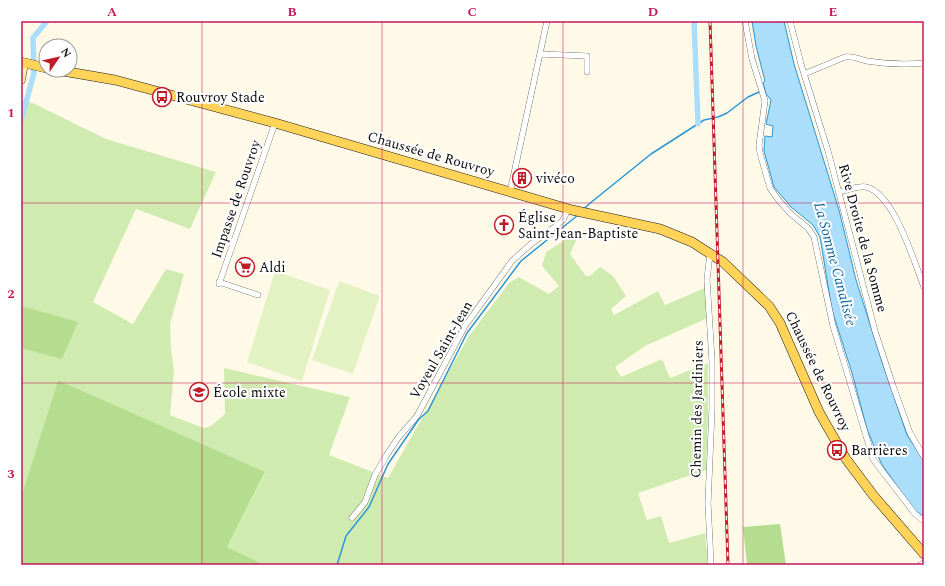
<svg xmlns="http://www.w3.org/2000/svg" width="945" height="586" viewBox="0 0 945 586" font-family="Spectral,serif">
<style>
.green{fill:#d0ebb0}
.forest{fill:#b4dd8f}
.pitch{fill:#e3f2c3}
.water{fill:#aadefa;stroke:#2c97d5}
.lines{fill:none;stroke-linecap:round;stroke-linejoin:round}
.stream{stroke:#2c97d5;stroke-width:1.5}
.canal{stroke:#aadefa;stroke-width:5.5}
.street-casing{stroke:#3e3e3e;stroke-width:6}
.secondary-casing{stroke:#2d2d2d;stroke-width:9}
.primary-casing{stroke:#1c1c1c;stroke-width:10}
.street{stroke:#fff;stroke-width:5.5}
.secondary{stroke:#fff2a3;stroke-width:8}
.primary{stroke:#ffd258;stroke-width:9}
.rail-casing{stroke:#c21b28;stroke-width:3}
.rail{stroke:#fff;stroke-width:1.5;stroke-dasharray:4.5;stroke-linecap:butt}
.grid{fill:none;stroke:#c2185b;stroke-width:1;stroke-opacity:0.55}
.labels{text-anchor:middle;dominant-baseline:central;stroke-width:4;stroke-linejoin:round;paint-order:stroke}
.poi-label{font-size:14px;fill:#0b0b0b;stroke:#fff;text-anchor:start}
.street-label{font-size:14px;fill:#0b0b0b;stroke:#fff}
.water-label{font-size:15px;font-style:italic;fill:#0e66a3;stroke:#fff}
.neatline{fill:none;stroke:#c2185b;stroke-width:1.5}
.grid-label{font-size:13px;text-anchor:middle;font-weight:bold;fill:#c2185b}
</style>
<rect width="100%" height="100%" fill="#fffae8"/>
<path class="green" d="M21 100 35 104 106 139 216 172 190 229 136 209 93 302 133 324 166 269 184 274 170 324 171 348 174 370 170 415 204 428 211 426 225 414 224 368 350 397 329 455 388 478 469 336 509 283 519 277 549 294 559 286 542 266 546 252 581 230 570 254 586 276H590L600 267 613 276 626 296 611 309 614 315 658 291 665 305 707 287 710 317 645 346 615 367 621 377 662 359 670 378 708 363V412L706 470 638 493 647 520 661 516 669 543 705 533 708 565H265L227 547 265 473 58 380 21 497Z"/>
<path class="forest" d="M21 306 78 322 62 359 21 348Z
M58 380 265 472 227 547 265 565H21V497Z
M780 524 786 565H747L743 527Z"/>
<path class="pitch" d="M275 271 330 290 302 381 247 362Z
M339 281 380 296 353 374 312 360Z"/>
<path class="water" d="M752 21H784L794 64 839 210 856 280 881 359 907 435 924 461V517L913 509 881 463 867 429 852 373 832 310 820 237 813 225 791 207 774 187 764 151 765 136 772 137 773 126 766 124 771 100 766 94 763 83 765 81 756 46Z"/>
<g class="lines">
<path class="stream" d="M584 209 589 204 651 154 704 120 718 117 727 113 748 97 761 91
M337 565 346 536 369 507 388 464 419 419 428 411 467 333 521 261 578 215"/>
<path class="canal" d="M694 21 698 124
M21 121 34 73 33 38 47 21"/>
<defs>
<path id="street" d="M745 21 752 59 765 101 759 145 760 153 770 188 780 202 791 214 808 228 814 237 833 326 873 459 915 514 924 521
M790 21 801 64 828 151 875 331 893 386 910 433 924 457
M540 54 587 56V72
M804 74 845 57C853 56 859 59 867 61 886 64 905 65 924 63
M510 192 547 21
M838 192C847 191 857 185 866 187 894 193 914 262 924 287
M710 253 707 280 712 361V409L708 503 711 565
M219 282 258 295
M219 284 275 123
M352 518 365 502 375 475 386 456 398 438 417 416 465 326 512 261 531 244 556 226 563 220 568 209
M920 565 924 563"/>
<path id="secondary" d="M21 80 24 63"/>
<path id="primary" d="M21 62 46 68
M57 70 115 80 275 123 572 210 660 229 692 242 723 262 769 306 780 323 819 412 846 459 873 495 924 554"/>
</defs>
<use href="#street" class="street-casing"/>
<use href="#secondary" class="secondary-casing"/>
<use href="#primary" class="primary-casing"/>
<use href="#street" class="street"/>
<use href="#secondary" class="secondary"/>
<use href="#primary" class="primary"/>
<defs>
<path id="rail" d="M710 21 728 565"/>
</defs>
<use href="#rail" class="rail-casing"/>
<use href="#rail" class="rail"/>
</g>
<path class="grid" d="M202 21V565M382 21V565M563 21V565M743 21V565M21 203H924M21 383H924"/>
<defs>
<symbol id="bus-ring" viewBox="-11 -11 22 22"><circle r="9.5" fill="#fff" stroke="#c21b28" stroke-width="1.5"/><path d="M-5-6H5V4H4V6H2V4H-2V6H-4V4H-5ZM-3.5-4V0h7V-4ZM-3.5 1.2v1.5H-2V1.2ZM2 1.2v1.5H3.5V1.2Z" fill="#c21b28"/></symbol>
<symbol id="building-ring" viewBox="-11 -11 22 22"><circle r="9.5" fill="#fff" stroke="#c21b28" stroke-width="1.5"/><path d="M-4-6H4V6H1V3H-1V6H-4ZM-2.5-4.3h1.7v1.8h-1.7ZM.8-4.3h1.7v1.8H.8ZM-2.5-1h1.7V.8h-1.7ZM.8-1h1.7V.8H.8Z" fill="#c21b28"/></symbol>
<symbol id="church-ring" viewBox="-11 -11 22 22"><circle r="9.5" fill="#fff" stroke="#c21b28" stroke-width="1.5"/><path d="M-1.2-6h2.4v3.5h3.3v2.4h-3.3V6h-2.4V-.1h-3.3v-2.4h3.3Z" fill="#c21b28"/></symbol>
<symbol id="supermarket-ring" viewBox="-11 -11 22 22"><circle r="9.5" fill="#fff" stroke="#c21b28" stroke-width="1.5"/><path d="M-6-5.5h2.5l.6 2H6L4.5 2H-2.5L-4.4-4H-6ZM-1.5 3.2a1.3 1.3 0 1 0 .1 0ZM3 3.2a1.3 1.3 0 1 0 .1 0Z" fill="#c21b28"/></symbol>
<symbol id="school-ring" viewBox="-11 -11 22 22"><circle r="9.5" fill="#fff" stroke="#c21b28" stroke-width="1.5"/><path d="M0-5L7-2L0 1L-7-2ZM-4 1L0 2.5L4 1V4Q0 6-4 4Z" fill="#c21b28"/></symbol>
</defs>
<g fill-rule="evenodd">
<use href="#bus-ring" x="151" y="86" width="22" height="22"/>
<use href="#building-ring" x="511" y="167" width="22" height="22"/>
<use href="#church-ring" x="493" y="214" width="22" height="22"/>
<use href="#supermarket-ring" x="234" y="256" width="22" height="22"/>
<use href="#school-ring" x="188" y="381" width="22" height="22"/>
<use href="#bus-ring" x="826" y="439" width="22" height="22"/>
</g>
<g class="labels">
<g class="poi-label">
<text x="176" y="97">Rouvroy Stade</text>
<text x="536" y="178">vivéco</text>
<text x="518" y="217">Église<tspan x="518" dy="16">Saint-Jean-Baptiste</tspan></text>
<text x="259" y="267">Aldi</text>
<text x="213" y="392">École mixte</text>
<text x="851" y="450">Barrières</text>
</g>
<g class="street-label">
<text transform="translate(431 154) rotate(16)">Chaussée de Rouvroy</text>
<text transform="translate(236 199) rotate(-71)">Impasse de Rouvroy</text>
<text transform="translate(863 238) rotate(75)">Rive Droite de la Somme</text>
<text transform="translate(441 350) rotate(-60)">Voyeul Saint-Jean</text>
<text transform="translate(818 371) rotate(64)">Chaussée de Rouvroy</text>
<text transform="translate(697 409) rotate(-89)">Chemin des Jardiniers</text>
</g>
<g class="water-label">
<text transform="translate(835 264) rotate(75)">La Somme Canalisée</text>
</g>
</g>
<rect width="945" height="586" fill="none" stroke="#ffffff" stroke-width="44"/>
<g transform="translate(58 58) rotate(56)"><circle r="19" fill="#ffffff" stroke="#9d9d9d"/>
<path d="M0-3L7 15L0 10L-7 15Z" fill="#c21b28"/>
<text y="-6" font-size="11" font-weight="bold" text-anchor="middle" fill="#0b0b0b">N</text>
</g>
<rect x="22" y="22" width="901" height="542" class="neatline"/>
<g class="grid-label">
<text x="112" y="16">A</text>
<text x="292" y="16">B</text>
<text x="472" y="16">C</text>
<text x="653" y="16">D</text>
<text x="833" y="16">E</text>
<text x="11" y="117">1</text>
<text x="11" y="298">2</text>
<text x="11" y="478">3</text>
</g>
</svg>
